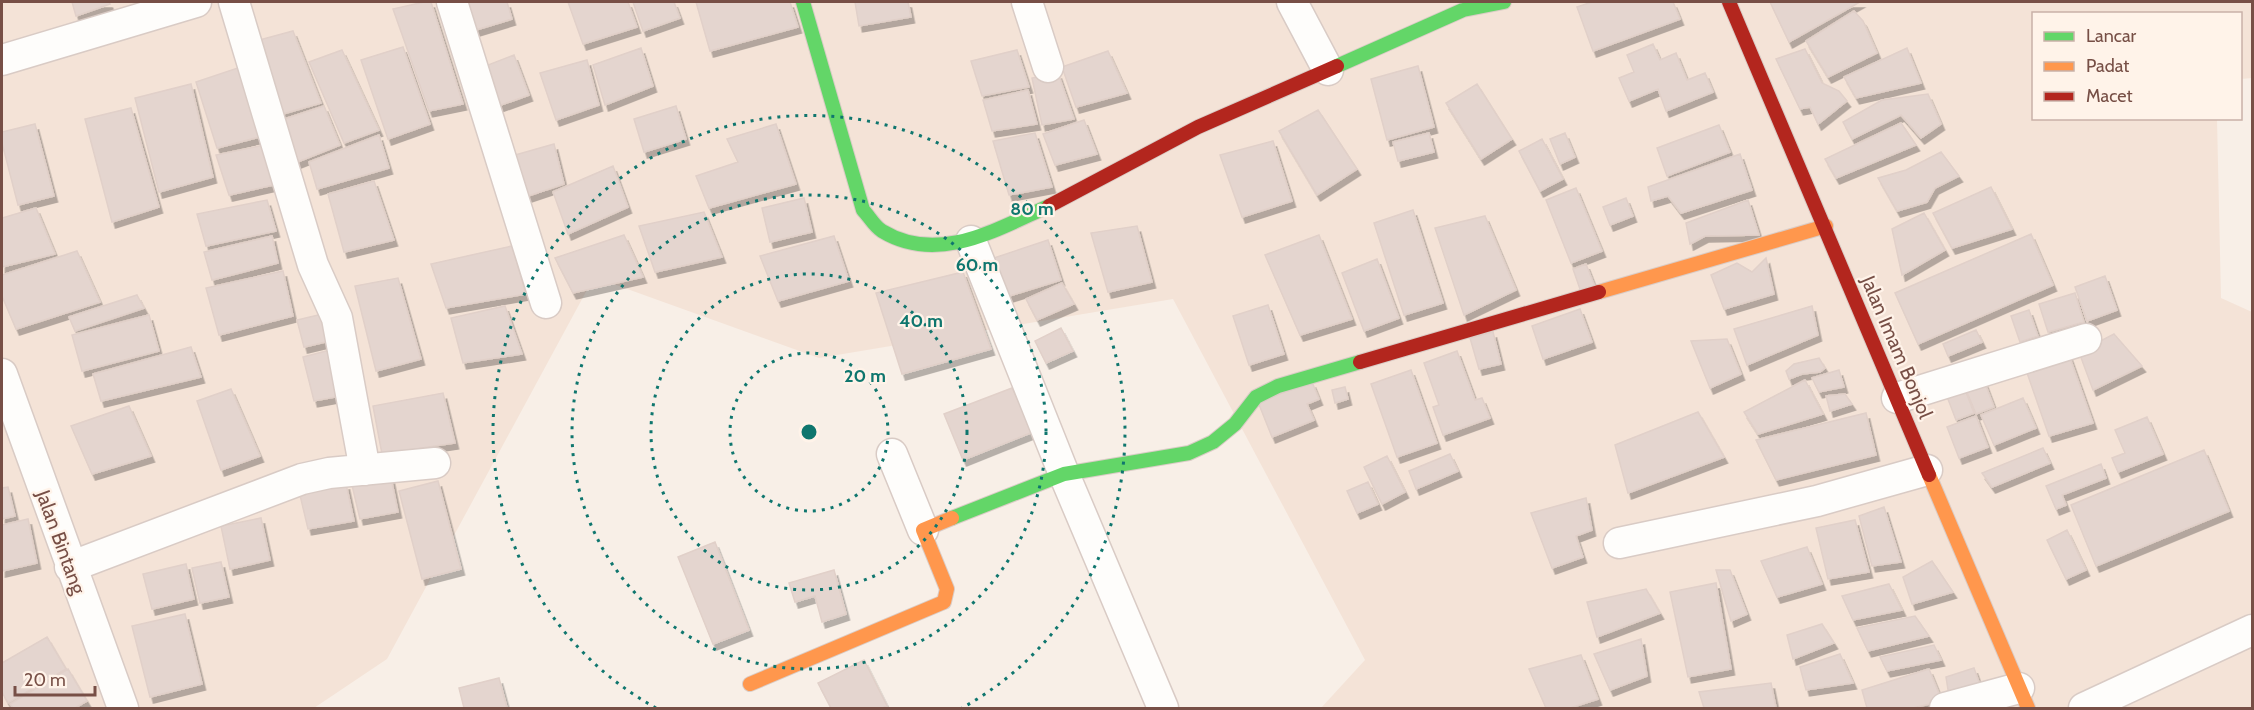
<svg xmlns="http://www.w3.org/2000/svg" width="2254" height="710" viewBox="0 0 2254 710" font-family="Cabin,sans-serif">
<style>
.residential{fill:#f4e3d7}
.building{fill:#e4d5cf;stroke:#e1d0c9;stroke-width:1.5;filter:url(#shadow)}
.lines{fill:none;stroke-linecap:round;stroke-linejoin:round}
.street-casing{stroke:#d9cbc5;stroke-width:33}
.fast-casing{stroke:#daccc6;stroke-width:16}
.slow-casing{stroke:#daccc6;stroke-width:16}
.jam-casing{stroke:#daccc6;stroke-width:16}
.street{stroke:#fefdfb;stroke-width:30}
.fast{stroke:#63d668;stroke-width:14}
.slow{stroke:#ff974d;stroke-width:14}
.jam{stroke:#b3261e;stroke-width:14}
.ring{fill:none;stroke:#0f766e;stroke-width:3;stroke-dasharray:3 6}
.labels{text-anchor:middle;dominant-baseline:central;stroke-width:4.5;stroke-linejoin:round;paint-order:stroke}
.street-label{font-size:20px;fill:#774f46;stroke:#fff3e9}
.centre{fill:#0f766e;stroke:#fff3e9;stroke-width:3}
.ring-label{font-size:18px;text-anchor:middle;font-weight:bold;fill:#0f766e;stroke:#fff3e9;stroke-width:4.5;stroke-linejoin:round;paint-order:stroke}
</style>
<defs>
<filter id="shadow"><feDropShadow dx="3.5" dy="6" stdDeviation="0" flood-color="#0004"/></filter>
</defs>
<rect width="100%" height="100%" fill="#f8efe7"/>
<path class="residential" d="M2 2H2252V78L2241 79 2240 14H2034V118L2217 119 2221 298 2252 312V708H1321L1365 660 1173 299 819 358 594 277 387 659 314 708H2Z"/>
<path class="building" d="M72 2H109L110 4 76 16Z
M424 2H431L463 104 429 111 393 9Z
M457 2H507L512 19 466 33Z
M568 2H628L637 27 583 44Z
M633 2H674L680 18 643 31Z
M696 2H790L798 27 710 51Z
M855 2H908L911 17 859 26Z
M1592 2H1673L1680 19 1593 51 1577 7Z
M1770 2H1860L1789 42Z
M1854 11 1863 21 1877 53 1828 77 1806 41Z
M293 31 321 103 276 116 252 42Z
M1653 44 1660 60 1676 53 1687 80 1705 73 1713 92 1666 111 1658 89 1629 101 1619 78 1634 72 1627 55Z
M403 47 430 124 388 139 361 60Z
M641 48 653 86 605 105 593 65Z
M1907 48 1921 83 1856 98 1844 77Z
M1805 49 1822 83 1839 91 1847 101 1818 124 1810 107 1800 109 1776 59Z
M342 50 379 130 344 143 309 62Z
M1017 50 1029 87 982 96 971 61Z
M1108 51 1127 93 1076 107 1062 67Z
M514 55 529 95 490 109 478 69Z
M587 60 599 105 556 120 540 73Z
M1418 66 1434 127 1387 140 1371 79Z
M241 67 267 135 217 148 196 82Z
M1058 73 1074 119 1042 125 1032 78Z
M191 84 213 177 159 192 135 98Z
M1477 84 1512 139 1481 159 1446 103Z
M1028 90 1037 124 992 131 983 100Z
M1928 94 1941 124 1921 138 1901 115 1852 139 1843 122 1882 100Z
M324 106 340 145 290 165 275 122Z
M676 106 686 139 644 152 634 119Z
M131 108 159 207 112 222 85 119Z
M1318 110 1357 169 1317 195 1279 131Z
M1084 120 1097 154 1055 165 1043 134Z
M1901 123 1916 145 1836 178 1825 159Z
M35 124 54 196 18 205 2 143V132Z
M776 124 796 184 709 208 696 176 738 162 727 139Z
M1719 125 1730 152 1667 176 1657 148Z
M1035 133 1052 187 1009 195 993 141Z
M1429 133 1434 152 1398 161 1393 142Z
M1565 133 1575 157 1560 164 1550 139Z
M379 135 389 168 317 189 309 162Z
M1542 139 1563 179 1540 191 1519 151Z
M1273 141 1292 201 1242 217 1220 155Z
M554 144 564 184 519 199 508 157Z
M264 145 278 184 229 195 216 155Z
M1941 152 1959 176 1935 188 1927 202 1897 211 1878 178 1906 170Z
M1740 154 1752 190 1681 213 1668 196 1651 201 1648 187Z
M613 166 628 207 568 234 553 192Z
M374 181 394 240 344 252 328 194Z
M1991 187 2012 229 1952 248 1933 213Z
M1576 188 1602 251 1571 263 1546 200Z
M804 198 812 232 770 242 762 208Z
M1626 198 1633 216 1610 225 1603 207Z
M267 200 276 231 206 246 197 214Z
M1748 200 1759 235 1705 236 1690 244 1686 223Z
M36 208 55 254 2 267V218Z
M1413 210 1443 303 1404 315 1374 223Z
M704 212 722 257 655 272 639 226Z
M1924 213 1945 250 1902 275 1892 229Z
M1485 216 1516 290 1464 315 1435 228Z
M1137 226 1152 282 1108 292 1091 233Z
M2031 234 2053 285 1918 344 1895 293Z
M624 235 643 277 573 293 555 258Z
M1319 235 1352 319 1300 335 1265 255Z
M272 236 278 263 212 280 204 252Z
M834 236 849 281 778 301 760 256Z
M1048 240 1061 280 1006 297 991 259Z
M512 246 526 294 446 308 431 264Z
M77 251 100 302 16 329 2 296V275Z
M1766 258 1774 294 1724 309 1711 275 1737 263 1752 272Z
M1377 259 1399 318 1364 331 1342 273Z
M1586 264 1595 287 1581 292 1573 269Z
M283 271 293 316 219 335 206 288Z
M963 272 991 349 902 374 876 293Z
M2105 276 2117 310 2087 321 2075 287Z
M398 278 421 359 376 371 355 286Z
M1062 283 1074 304 1037 320 1026 299Z
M2075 293 2084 322 2048 332 2039 304Z
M137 295 144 308 75 331 69 317Z
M1268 305 1284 354 1249 365 1233 316Z
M505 306 522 354 463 363 451 318Z
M1812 306 1818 335 1747 365 1734 329Z
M1580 309 1592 342 1543 359 1532 326Z
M2029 310 2038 336 2020 342 2011 316Z
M327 313 334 340 304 347 297 320Z
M149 315 159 351 82 371 72 335Z
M1061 328 1073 351 1046 363 1035 341Z
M1976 330 1982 342 1948 356 1943 344Z
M1493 332 1501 364 1479 369 1470 338Z
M2114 334 2142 366 2093 390 2079 352Z
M1727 339 1741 374 1710 388 1691 341Z
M191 347 201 377 101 401 93 374Z
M334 349 346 395 314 401 303 357Z
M1457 351 1475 400 1482 398 1490 418 1443 435 1433 407 1439 405 1424 363Z
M2069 355 2093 423 2049 436 2025 367Z
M1819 358 1825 368 1820 372 1802 374 1789 379 1786 371 1794 364Z
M1411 370 1437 443 1397 457 1371 384Z
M1839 370 1844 387 1819 392 1812 378Z
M1983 378 1994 407 1976 414 1964 385Z
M1805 380 1823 414 1758 434 1744 412Z
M1312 382 1319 399 1307 404 1314 420 1272 437 1258 402Z
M1345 387 1348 399 1335 403 1332 390Z
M1964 387 1974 413 1956 420 1946 394Z
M1012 388 1033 432 963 460 944 414Z
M231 389 260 456 221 470 197 401Z
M443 393 455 443 382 454 373 406Z
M1845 394 1852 404 1830 411 1826 396Z
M2023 398 2036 428 1994 445 1981 415Z
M129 406 151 456 92 474 71 426Z
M1698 412 1724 457 1628 493 1615 445Z
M1866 413 1876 455 1776 480 1756 440Z
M1976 416 1988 447 1959 458 1947 427Z
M2147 417 2163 454 2118 472 2112 458 2125 453 2115 430Z
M2043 448 2050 463 1992 487 1982 473Z
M2204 450 2229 511 2096 566 2071 505Z
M1450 454 1458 471 1416 489 1409 471Z
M1387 456 1405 492 1382 504 1364 467Z
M2101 464 2106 478 2062 495 2066 505 2056 509 2046 486Z
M391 478 398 512 360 519 352 485Z
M438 481 461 569 422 579 399 491Z
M1368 482 1378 504 1357 513 1347 491Z
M346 484 354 521 308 529 300 495Z
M8 487 15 516 2 519V488Z
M1586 498 1592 530 1576 536 1583 557 1552 568 1531 513Z
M1884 507 1901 562 1872 566 1859 516Z
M261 518 270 560 230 569 221 526Z
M28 519 37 563 2 571V525Z
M1855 520 1869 572 1828 579 1816 528Z
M2067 530 2086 570 2066 579 2047 540Z
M715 542 749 630 713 644 678 557Z
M1807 547 1822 584 1777 597 1761 561Z
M1932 561 1953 592 1912 604 1903 577Z
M221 562 229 597 200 603 192 568Z
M186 564 194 599 152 609 143 574Z
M834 570 846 614 822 622 815 596 795 602 789 583Z
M1716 570H1730L1747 614 1731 621Z
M1716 583 1731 669 1688 677 1670 592Z
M1889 584 1902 610 1853 620 1842 596Z
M1646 589 1660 613 1597 637 1587 602Z
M185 614 202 684 150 697 132 626Z
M1915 616 1929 636 1868 651 1857 628Z
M1822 624 1834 643 1793 659 1787 635Z
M47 637 66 669 8 703 2 692V663Z
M1641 639 1647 676 1610 690 1594 654Z
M1934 645 1941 660 1887 671 1880 657Z
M1840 654 1853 683 1806 690 1800 667Z
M1581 655 1598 699 1570 708H1546L1529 669Z
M864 660 887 706 882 708H831L818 683Z
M1974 668 1980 685 1949 696 1946 677Z
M68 669 87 701 75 708H13L10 704Z
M1929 669 1942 701 1913 708H1867L1862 690Z
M499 678 507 708H464L459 688Z
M1771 683 1776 708H1704L1699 692Z"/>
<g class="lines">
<defs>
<path id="street" d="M234 2 313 265 337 318 365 470
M452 2 546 303
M1027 2 1048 67
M1292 2 1328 70
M2 60 196 2
M971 241 1064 474 1163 708
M2 374 123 708
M1897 398 2086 339
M892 454 923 530
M1619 543 1817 501 1927 470
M70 567 302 479 329 473 435 463
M1945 708 2019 688
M2084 708 2252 630"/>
<path id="fast" d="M803 2 863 210C869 216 874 226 882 231 938 265 997 229 1049 206
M1337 66 1463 10 1504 2
M952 518 1064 474 1189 453 1213 442 1235 424 1256 397 1278 386 1360 362"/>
<path id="slow" d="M1599 292 1826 226
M1929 475 2028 708
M750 684 944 602 947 589 923 530 952 518"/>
<path id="jam" d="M1729 2 1929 475
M1049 206 1198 127 1337 66
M1360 362 1599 292"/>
</defs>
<use href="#street" class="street-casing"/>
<use href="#fast" class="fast-casing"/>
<use href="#slow" class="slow-casing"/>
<use href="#jam" class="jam-casing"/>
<use href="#street" class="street"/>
<use href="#fast" class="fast"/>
<use href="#slow" class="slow"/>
<use href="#jam" class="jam"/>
</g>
<g class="ring">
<circle cx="809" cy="432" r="79"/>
<circle cx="809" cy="432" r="158"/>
<circle cx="809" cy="432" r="237"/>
<path d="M656 708A316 316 0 1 1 962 708"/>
</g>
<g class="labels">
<g class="street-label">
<text transform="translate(1897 347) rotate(67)">Jalan Imam Bonjol</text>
<text transform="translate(61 542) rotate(70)">Jalan Bintang</text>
</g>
</g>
<circle cx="809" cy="432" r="9" class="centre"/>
<g class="ring-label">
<text x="1032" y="215">80 m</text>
<text x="977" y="271">60 m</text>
<text x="921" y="327">40 m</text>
<text x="865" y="382">20 m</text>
</g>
<rect width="2254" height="710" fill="none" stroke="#774f46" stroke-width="6"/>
<rect x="2032" y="12" width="210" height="108" fill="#fff3e9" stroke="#c9b1a8" stroke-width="1.5"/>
<rect x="2044" y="32" width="30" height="9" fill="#63d668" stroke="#c9b1a8" stroke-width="1.5"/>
<text x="2086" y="42" font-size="18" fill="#774f46">Lancar</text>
<rect x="2044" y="62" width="30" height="9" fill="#ff974d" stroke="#c9b1a8" stroke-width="1.5"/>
<text x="2086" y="72" font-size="18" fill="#774f46">Padat</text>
<rect x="2044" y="92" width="30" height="9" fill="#b3261e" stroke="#c9b1a8" stroke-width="1.5"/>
<text x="2086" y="102" font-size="18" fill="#774f46">Macet</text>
<path d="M15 686v9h80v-9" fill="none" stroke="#774f46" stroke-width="3"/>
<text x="24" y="686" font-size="18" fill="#774f46" stroke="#fff3e9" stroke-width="4.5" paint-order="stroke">20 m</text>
</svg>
